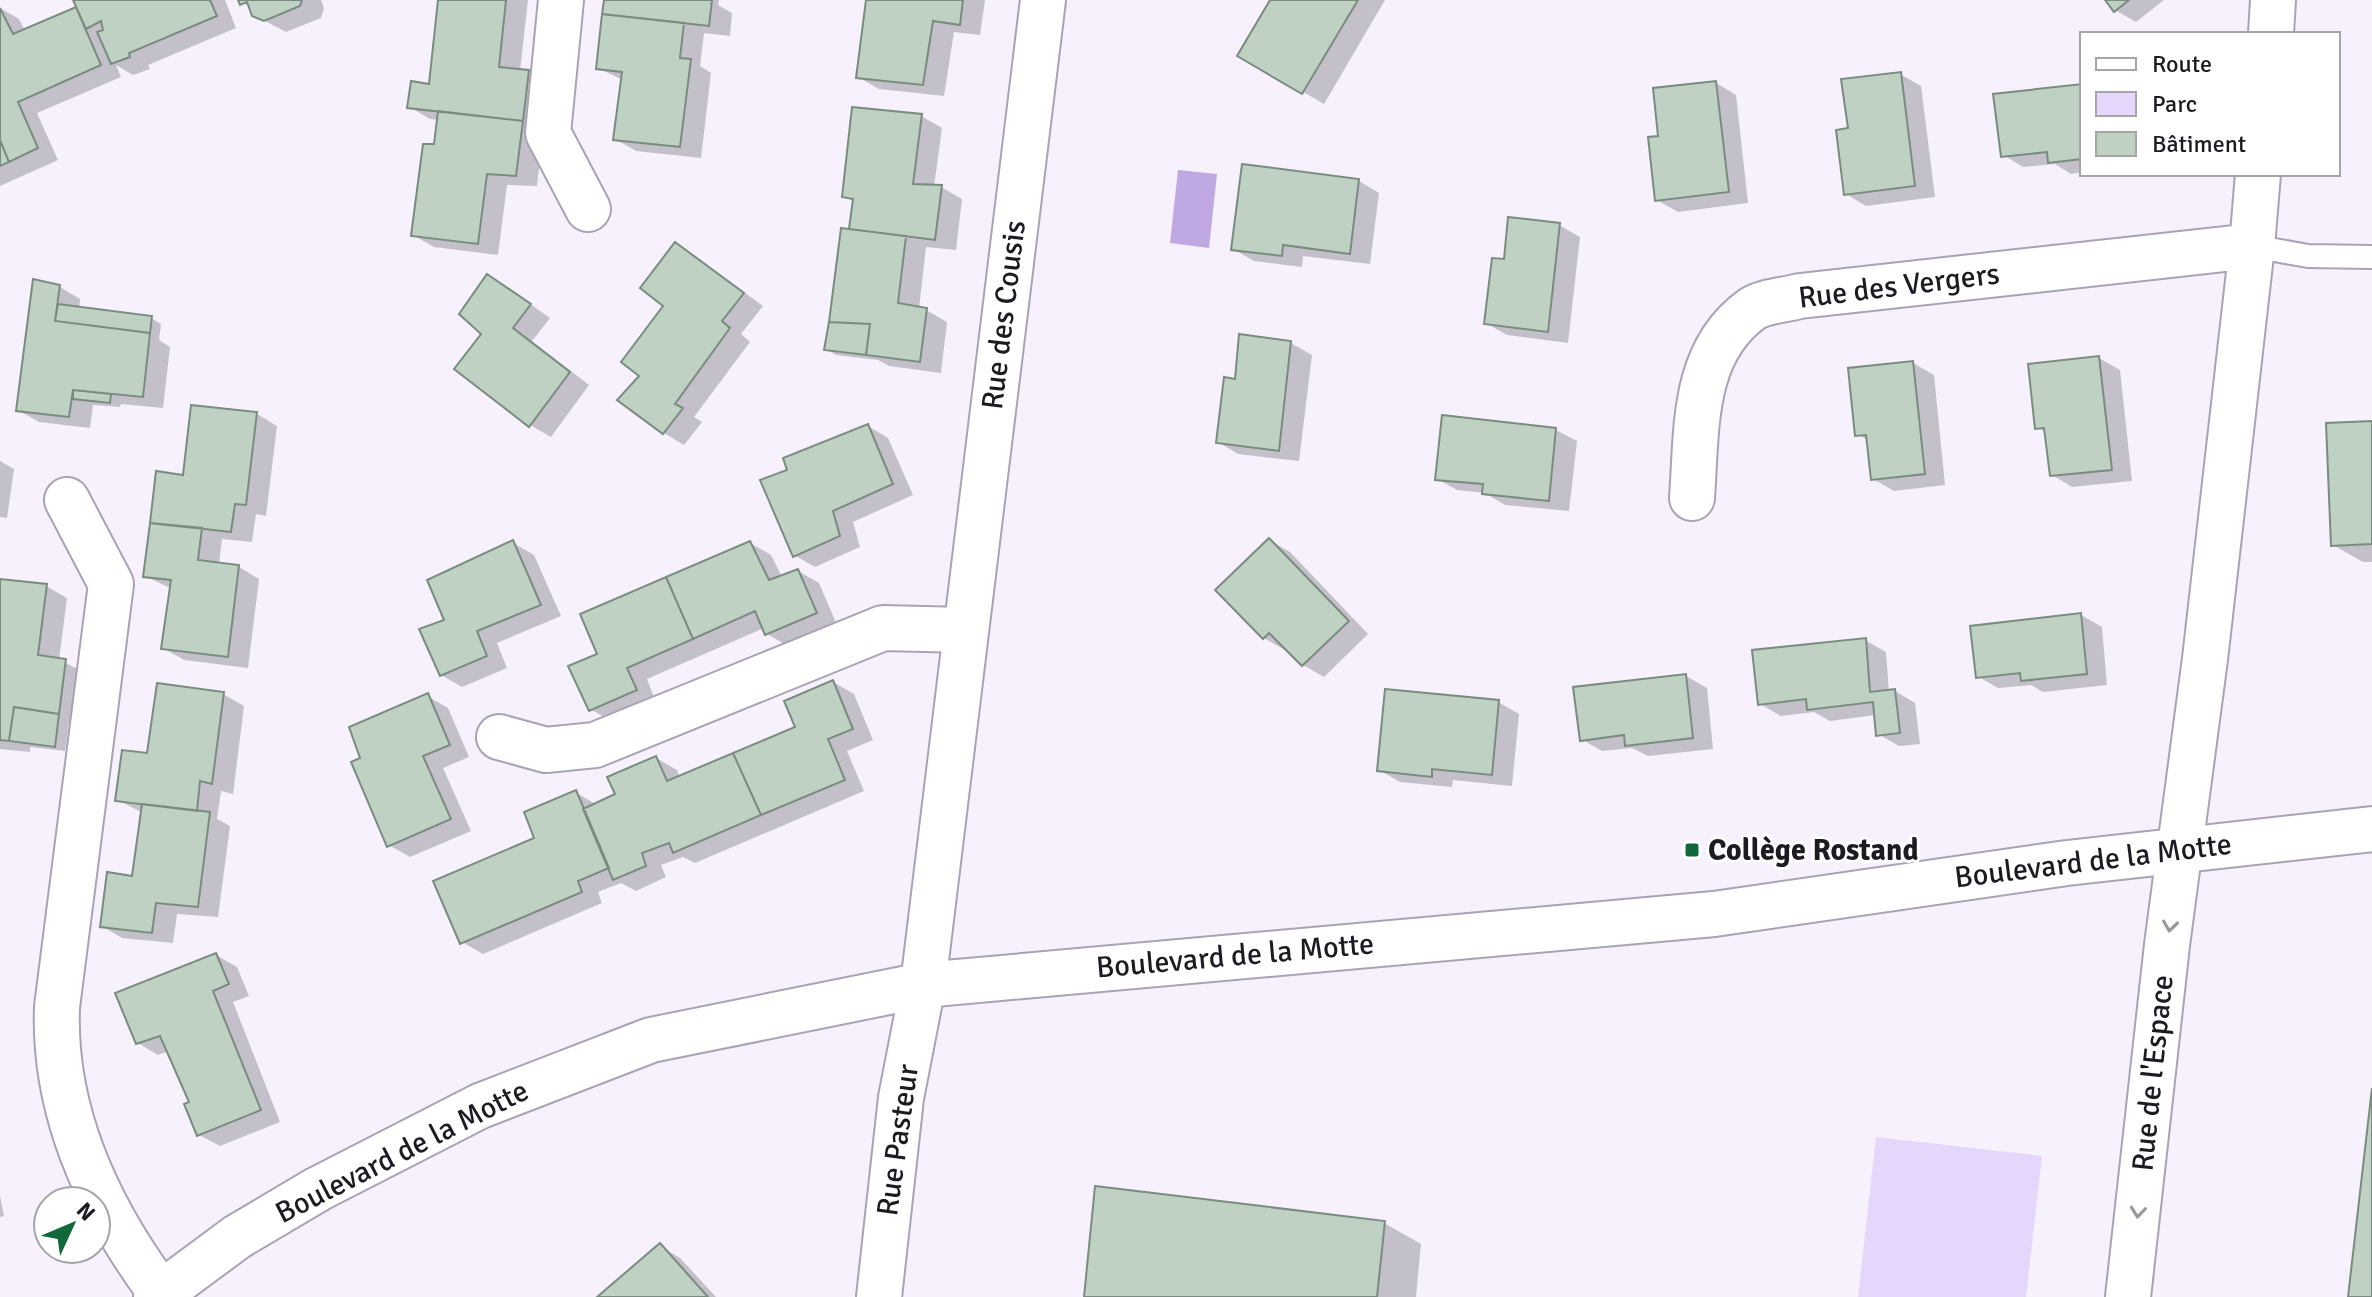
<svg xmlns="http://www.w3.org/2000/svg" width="2372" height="1297" viewBox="0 0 2372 1297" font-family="Signika,sans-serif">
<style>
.green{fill:#e5d6fb}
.water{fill:#c0a8e2}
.shadow{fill:#0003}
.building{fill:#bed1c3;stroke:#7a8c7f;stroke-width:2}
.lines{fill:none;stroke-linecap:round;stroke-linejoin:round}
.lane-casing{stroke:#aaa3b5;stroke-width:26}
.street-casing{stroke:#aaa3b5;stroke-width:48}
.secondary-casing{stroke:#aaa3b5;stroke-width:48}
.lane{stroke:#fff;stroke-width:22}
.street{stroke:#fff;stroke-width:44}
.secondary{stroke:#fff;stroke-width:44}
.oneway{stroke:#99989c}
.poi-dot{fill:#11693b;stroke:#fff;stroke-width:3}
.labels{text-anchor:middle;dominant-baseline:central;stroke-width:6;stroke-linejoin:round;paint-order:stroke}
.street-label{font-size:30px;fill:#1d1b22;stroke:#fff}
.poi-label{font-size:30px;font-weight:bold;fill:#1d1b22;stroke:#fff;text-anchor:start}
</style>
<rect width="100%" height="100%" fill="#f6f1fd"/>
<path class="green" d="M1876 1137 2042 1156 2026 1297H1858Z"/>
<path class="water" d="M1178 170 1217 174 1209 248 1170 243Z"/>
<path class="shadow" d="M75 0H225L236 28 148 65 150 69 133 75 116 65 121 77 37 113 58 160 0 186V8L19 19 25 31 78 9Z
M240 0H321L324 8 321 18 286 32 254 15 252 9Z
M440 0H528L520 71 528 72 549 84 537 186 507 185 498 255 434 247 413 235 435 146 439 120 430 119 410 107 430 86Z
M606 0H719L718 5 732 13 730 36 704 33 700 66 711 73 701 158 636 151 615 139 623 80 598 68Z
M868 0H985L980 35 954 32 944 96 879 89 858 77Z
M1272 0H1385L1324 104 1239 55Z
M2107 0H2164L2136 22 2115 10Z
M1900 74 1921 86 1935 197 1866 206 1846 194 1850 130Z
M1716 83 1736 95 1748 203 1678 212 1657 200Z
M2082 86V172L2071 174 2055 164 2023 167 2003 155Z
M921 116 942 128 934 187H941L962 199 956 250 926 247 919 309 926 310 947 322 941 373 889 366 878 360 836 355 826 349 851 231 855 202 844 196Z
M1359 181 1379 193 1370 264 1303 256 1302 267 1254 261 1233 249Z
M1559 225 1580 237 1568 343 1507 335 1486 323Z
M676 245 696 257 763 306 741 334 750 342 694 417 702 422 684 445 664 433 642 376 666 306Z
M60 287 80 299 79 309 151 318 161 324 159 340 170 347 163 408 121 404 120 407 93 405 90 428 39 422 18 410Z
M509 289 550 318 532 341 589 385 551 437 530 425 484 334Z
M1241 337 1291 343 1312 355 1299 461 1238 454 1218 442 1237 381Z
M2099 358 2120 370 2132 481 2072 487 2052 475 2047 433 2037 427Z
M1913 363 1934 375 1945 485 1894 491 1873 479 1869 441 1857 434Z
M257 414 277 426 266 516 256 514 252 542 222 539 219 564 239 567 259 579 248 668 184 660 163 648 172 589 145 576 184 477Z
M2372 423V562H2363L2333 545Z
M868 426 888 438 913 495 853 522 860 547 815 567 794 555 789 471Z
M1556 430 1577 441 1569 511 1505 505 1485 493 1457 490 1437 479Z
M0 461 14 469 7 518 0 517Z
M1269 540 1290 552 1368 634 1324 677 1303 665 1287 648 1285 650 1264 638Z
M513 543 534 555 561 616 497 643 507 668 462 687 441 675 447 622Z
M750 543 771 555 782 577 798 571 819 583 837 625 788 646 767 634 764 628 647 679 656 702 611 721 590 709 599 655Z
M0 581 46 586 67 598 59 660 86 673 80 724 69 722 65 751 30 747V752L0 749Z
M2081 615 2102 627 2107 685 2043 692 2031 685 1998 688 1977 676Z
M1865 640 1886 652 1889 692 1895 691 1915 703 1920 744 1899 746 1878 734 1876 715 1830 721 1814 712 1781 716 1760 704Z
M1686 676 1707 688 1713 749 1648 756 1632 748 1602 751 1581 739Z
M833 682 854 694 873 740 847 751 864 791 695 863 683 857 661 865 666 877 636 891 621 883 598 892 602 903 483 954 462 942 537 839 575 792 597 805 618 795 656 758 677 770 680 778 798 728Z
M223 694 244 706 233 794 221 791 217 819 230 826 218 917 177 914 173 943 122 938 102 926 133 879 143 813 118 800 149 755Z
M427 696 448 708 469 757 443 768 471 831 410 857 389 845 363 759Z
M1498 702 1519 714 1512 786 1453 780 1452 787 1400 782 1379 770Z
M216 955 237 967 249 996 233 1002 280 1122 220 1146 199 1135 192 1103 169 1051 158 1055 138 1043Z
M0 1196 4 1216 0 1217Z
M1384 1223 1421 1244 1416 1297H1086Z
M660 1246 680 1258 716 1297H600Z"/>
<path class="building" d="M73 0H210L217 16 129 53 130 57 111 64 97 32 103 30 101 21 86 29Z
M238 0H302L300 6 264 21 252 16 247 2 240 5Z
M438 0H506L499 67 529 70 523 121 407 108 411 81 429 84Z
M604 0H712L709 26 602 14Z
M866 0H963L960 25 933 21 923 85 856 78Z
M1270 0H1358L1302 94 1237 56Z
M2105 0H2129L2114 12Z
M76 7 101 65 18 102 38 148 9 162 0 140V8L13 34Z
M602 14 684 23 680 58 691 59 680 147 613 140 622 72 596 69Z
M1901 72 1915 186 1844 195 1836 130 1848 128 1841 79Z
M1716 81 1729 192 1655 201 1648 137 1658 136 1653 88Z
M2082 84V159L2048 163 2047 152 2001 157 1993 94Z
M852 107 922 114 913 184 942 185 935 240 849 229 853 199 842 197Z
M438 111 523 121 516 176 487 174 478 244 411 236 423 144H434Z
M0 140 9 162 0 166Z
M1242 164 1359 179 1350 254 1283 245 1282 256 1231 250Z
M1508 217 1560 223 1548 332 1484 324 1492 258 1504 259Z
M841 228 906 236 898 303 927 308 920 362 866 355 870 324 829 322Z
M675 242 744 293 722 321 730 328 675 404 683 408 663 434 617 400 639 376 621 362 663 306 640 288Z
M487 274 531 304 513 328 570 372 529 427 454 369 481 334 459 314Z
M33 279 60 285 55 321 150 333 143 397 73 390 69 417 16 411Z
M58 304 152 316 150 333 55 321Z
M829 322 870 324 866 355 824 350Z
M1239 334 1291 341 1279 451 1216 443 1224 377 1235 379Z
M2099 356 2112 470 2050 476 2044 428 2035 429 2028 364Z
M1913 361 1925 474 1871 480 1866 435 1855 436 1848 368Z
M73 390 111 394 110 403 73 399Z
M191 405 257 412 246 505 235 504 231 532 150 523 156 471 183 475Z
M1442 415 1556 428 1549 501 1482 494 1483 484 1435 480Z
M2372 421V544L2331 546 2326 423Z
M868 424 893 484 833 511 840 536 793 557 760 480 787 470 783 458Z
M150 523 202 528 198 560 239 565 228 657 161 649 171 580 143 577Z
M1269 538 1349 621 1302 666 1269 633 1263 639 1215 590Z
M513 540 541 605 477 631 487 656 440 676 419 629 444 620 427 580Z
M750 541 769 580 798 569 817 613 765 635 755 611 693 639 666 577Z
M666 577 693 639 627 668 637 690 589 711 568 666 597 654 580 614Z
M0 579 47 584 38 655 66 659 59 714 14 707 9 741 0 740Z
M2081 613 2087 674 2021 681 2020 673 1976 678 1970 626Z
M1866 638 1870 692 1895 689 1900 733 1876 736 1873 702 1807 710 1806 699 1758 705 1752 650Z
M1686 674 1693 738 1625 746 1624 735 1580 741 1573 687Z
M833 680 853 729 828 739 845 780 761 815 733 753 795 727 784 701Z
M157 683 224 692 212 784 200 781 197 811 115 801 122 750 147 753Z
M1385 689 1499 700 1492 775 1432 769V777L1377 771Z
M428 693 450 745 423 756 451 819 387 847 351 762 360 758 349 727Z
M14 707 59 714 55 747 9 741Z
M733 753 761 815 673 853 669 843 642 853 646 866 613 880 583 809 615 794 607 777 656 756 667 781Z
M576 790 609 868 578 881 582 892 460 944 433 881 534 838 524 812Z
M142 804 210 812 198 907 156 903 152 933 100 927 107 872 132 876Z
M216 953 229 984 213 991 261 1110 197 1136 184 1104 189 1102 160 1036 136 1044 115 993Z
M2372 1088V1297H2348Z
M1095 1186 1385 1221 1377 1297H1084Z
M660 1243 708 1297H597Z"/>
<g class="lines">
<defs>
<path id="lane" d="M2252 246 2308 256 2372 257"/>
<path id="street" d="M561 0 548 133 588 209
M2271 34 2273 0
M1692 498C1697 431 1691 353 1752 309 1764 301 1786 300 1800 296L2252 246 2258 174
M67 500 111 584 57 1007C53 1112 99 1210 161 1293
M499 737 546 750 595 745 883 628 965 630
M879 1297 901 1098 923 985 1043 0
M2128 1297 2167 945 2205 659 2252 246"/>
<path id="secondary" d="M156 1297 237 1237 318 1189 480 1106 651 1040 923 985 1714 914 2067 863 2372 829"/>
</defs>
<use href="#lane" class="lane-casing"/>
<use href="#street" class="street-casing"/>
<use href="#secondary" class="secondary-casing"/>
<use href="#lane" class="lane"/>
<use href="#street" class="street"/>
<use href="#secondary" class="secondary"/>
</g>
<defs><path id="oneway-chevron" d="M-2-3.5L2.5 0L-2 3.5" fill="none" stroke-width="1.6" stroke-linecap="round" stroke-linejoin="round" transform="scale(2)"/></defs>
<g class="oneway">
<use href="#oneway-chevron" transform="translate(2170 926) rotate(98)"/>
<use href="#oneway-chevron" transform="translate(2138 1212) rotate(96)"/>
</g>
<rect class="poi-dot" x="1684" y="842" width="16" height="16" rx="4"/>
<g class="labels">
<g class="street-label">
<text transform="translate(1899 286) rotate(-7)">Rue des Vergers</text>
<text transform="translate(1004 315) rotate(-83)">Rue des Cousis</text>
<text transform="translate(2093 861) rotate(-7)">Boulevard de la Motte</text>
<text transform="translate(1235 956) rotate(-5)">Boulevard de la Motte</text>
<text transform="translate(2153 1073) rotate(-84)">Rue de l'Espace</text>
<text transform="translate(898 1140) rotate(-82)">Rue Pasteur</text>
<text transform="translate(402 1152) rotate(-27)">Boulevard de la Motte</text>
</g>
<g class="poi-label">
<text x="1708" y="850">Collège Rostand</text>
</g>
</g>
<rect x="2080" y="32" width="260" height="144" fill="#ffffff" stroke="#a5a4a7" stroke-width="2"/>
<rect x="2096" y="58" width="40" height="12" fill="#ffffff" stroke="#a5a4a7" stroke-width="2"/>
<text x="2152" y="72" font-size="24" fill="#1d1b22">Route</text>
<rect x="2096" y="92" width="40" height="24" fill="#e5d6fb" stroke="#a5a4a7" stroke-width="2"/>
<text x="2152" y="112" font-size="24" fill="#1d1b22">Parc</text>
<rect x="2096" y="132" width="40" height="24" fill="#bed1c3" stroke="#a5a4a7" stroke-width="2"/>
<text x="2152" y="152" font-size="24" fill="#1d1b22">Bâtiment</text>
<g transform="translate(72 1225) rotate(46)"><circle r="38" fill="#ffffff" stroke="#a5a4a7" stroke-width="2"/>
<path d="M0-6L14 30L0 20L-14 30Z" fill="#11693b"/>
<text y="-12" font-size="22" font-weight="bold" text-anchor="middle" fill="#1d1b22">N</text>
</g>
</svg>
